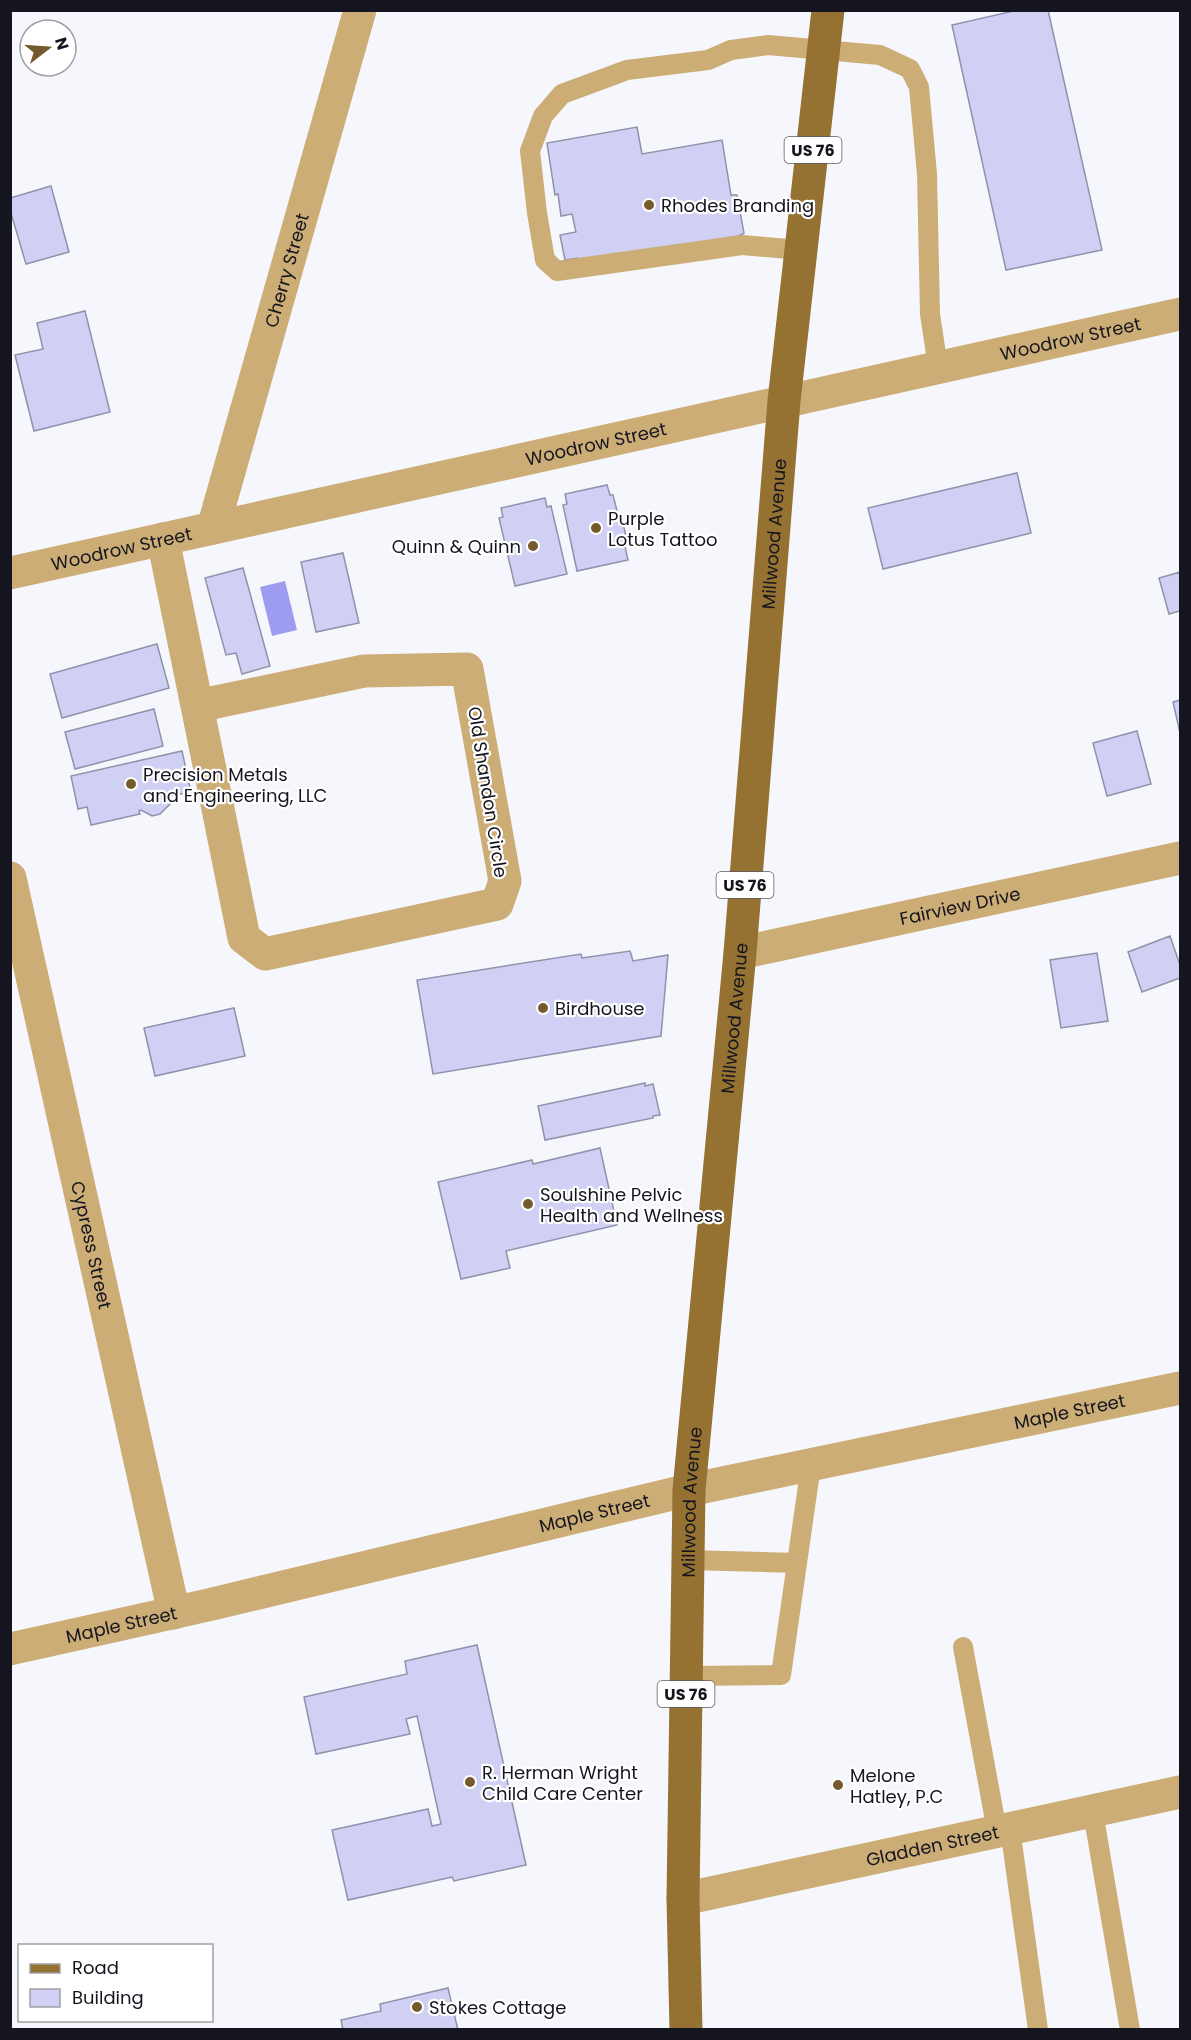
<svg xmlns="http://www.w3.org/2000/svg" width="1191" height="2040" viewBox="0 0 1191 2040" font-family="Poppins,sans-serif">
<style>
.water{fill:#9e9cf0}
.building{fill:#cfd0f3;stroke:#9091ab;stroke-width:1.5}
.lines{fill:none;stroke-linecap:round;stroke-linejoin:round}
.lane{stroke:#cdad76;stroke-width:20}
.street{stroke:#cdad76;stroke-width:33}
.primary{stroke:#957232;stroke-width:33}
.poi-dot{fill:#745a2c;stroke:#fff;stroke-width:2}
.labels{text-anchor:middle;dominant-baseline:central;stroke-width:4.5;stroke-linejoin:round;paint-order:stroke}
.shield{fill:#fff;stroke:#5b5b62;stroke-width:1.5}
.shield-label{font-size:16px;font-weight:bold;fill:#15151f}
.poi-label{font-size:18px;fill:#15151f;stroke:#fff;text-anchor:start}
.street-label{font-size:18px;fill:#15151f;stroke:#fff}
</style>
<rect width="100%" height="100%" fill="#f6f7fc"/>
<path class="water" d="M285 581 297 630 272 636 260 587Z"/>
<path class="building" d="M1018 10H1048L1102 250 1006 270 952 25Z
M637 127 642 154 722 140 731 195H737L744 233 739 236 579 263 578 258 565 260 560 235 576 232 572 214 561 216 558 194 555 195 547 143Z
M51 186 69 252 26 264 10 210V198Z
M85 311 110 412 34 431 15 355 43 349 37 323Z
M1017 473 1031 533 883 569 868 508Z
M607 485 610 495H613L618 515 621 514 627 541 624 542 628 560 577 571 563 505 567 504 565 494Z
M545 498 547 507 551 506 567 574 515 586 499 518 503 517 501 508Z
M343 553 359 623 316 632 301 562Z
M243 568 270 666 242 674 236 653 226 655 205 578Z
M1180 572V611L1169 614 1159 578Z
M157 644 169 688 62 718 50 674Z
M1180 700V733L1173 702Z
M154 709 163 746 75 769 65 732Z
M1137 731 1151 784 1107 796 1093 743Z
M182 751 191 792 170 796 171 803 160 814 152 816 141 810 139 811 140 814 91 825 87 807 78 809 71 776Z
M1170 936 1180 965V978L1142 992 1128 952Z
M630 951 633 961 668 955 661 1036 433 1074 417 980 581 954 582 958Z
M1097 953 1108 1021 1061 1028 1050 960Z
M234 1008 245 1056 155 1076 144 1028Z
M645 1083V1086L653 1084 660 1115 653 1116V1118L545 1140 538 1106Z
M600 1148 617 1225 506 1251 510 1268 461 1279 438 1182 532 1160 533 1164Z
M477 1645 526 1865 454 1881 452 1877 348 1900 332 1830 428 1809 432 1826 441 1824 417 1716 406 1719 410 1734 316 1754 304 1697 407 1674 405 1661Z
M448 1988 458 2030H343L341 2020 381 2011 380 2004Z"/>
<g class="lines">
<path class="lane" d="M801 250 742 245 557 271 545 260 537 213 530 151 543 116 562 94 627 70 708 60 731 50 768 45 880 55 910 69 919 87 927 174 930 314 938 367
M688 1560 797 1563
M963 1647 997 1831
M686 1676 781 1675 811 1465
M1093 1812 1130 2030
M1010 1828 1038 2030"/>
<g class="street">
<path id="s1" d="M213 528 360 10"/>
<path d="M163 539C191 672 217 805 244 938L265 954 497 904 505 881 467 669 364 671 197 706"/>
<path id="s2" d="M10 573 1180 314"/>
<path id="s3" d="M10 878 174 1613"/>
<path id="s4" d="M740 953 1180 858"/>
<path id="s5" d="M10 1649 208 1605 689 1490 1180 1388"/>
<path id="s6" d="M683 1899 1180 1792"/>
</g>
<path class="primary" id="s7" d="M686 2030 683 1899 689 1490 740 953 784 401 828 10"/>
</g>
<g class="poi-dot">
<circle cx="649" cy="205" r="6"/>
<circle cx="596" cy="528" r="6"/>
<circle cx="533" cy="546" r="6"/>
<circle cx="131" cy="784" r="6"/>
<circle cx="543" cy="1008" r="6"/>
<circle cx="528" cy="1204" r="6"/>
<circle cx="470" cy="1782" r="6"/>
<circle cx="838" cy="1785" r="6"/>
<circle cx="417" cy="2007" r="6"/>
</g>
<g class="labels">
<g class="shield">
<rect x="784.5" y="137" width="57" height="26" rx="4.5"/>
<rect x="716.5" y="872" width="57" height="26" rx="4.5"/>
<rect x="657.5" y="1681" width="57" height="26" rx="4.5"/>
</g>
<g class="shield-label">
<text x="813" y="150">US 76</text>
<text x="745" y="885">US 76</text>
<text x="686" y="1694">US 76</text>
</g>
<g class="poi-label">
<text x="661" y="205">Rhodes Branding</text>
<text x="608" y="518">Purple<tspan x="608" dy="21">Lotus Tattoo</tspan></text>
<text x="521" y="546" text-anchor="end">Quinn &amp; Quinn</text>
<text x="143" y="774">Precision Metals<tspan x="143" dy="21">and Engineering, LLC</tspan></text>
<text x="555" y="1008">Birdhouse</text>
<text x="540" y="1194">Soulshine Pelvic<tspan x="540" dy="21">Health and Wellness</tspan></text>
<text x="482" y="1772">R. Herman Wright<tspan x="482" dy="21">Child Care Center</tspan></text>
<text x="850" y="1775">Melone<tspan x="850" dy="21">Hatley, P.C</tspan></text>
<text x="429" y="2007">Stokes Cottage</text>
</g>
<g class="street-label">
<text stroke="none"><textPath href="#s1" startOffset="268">Cherry Street</textPath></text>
<text stroke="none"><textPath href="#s2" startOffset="1086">Woodrow Street</textPath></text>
<text stroke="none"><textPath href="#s2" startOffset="600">Woodrow Street</textPath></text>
<text stroke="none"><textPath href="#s7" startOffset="1500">Millwood Avenue</textPath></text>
<text stroke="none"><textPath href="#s2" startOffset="114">Woodrow Street</textPath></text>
<text transform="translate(488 792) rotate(81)">Old Shandon Circle</text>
<text stroke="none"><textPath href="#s4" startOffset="225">Fairview Drive</textPath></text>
<text stroke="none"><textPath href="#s7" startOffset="1014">Millwood Avenue</textPath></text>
<text stroke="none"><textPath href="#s3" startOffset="376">Cypress Street</textPath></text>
<text stroke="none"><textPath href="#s5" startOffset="1086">Maple Street</textPath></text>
<text stroke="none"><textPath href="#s7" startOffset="528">Millwood Avenue</textPath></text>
<text stroke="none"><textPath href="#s5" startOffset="600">Maple Street</textPath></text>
<text stroke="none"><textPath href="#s5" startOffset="114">Maple Street</textPath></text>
<text stroke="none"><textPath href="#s6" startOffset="255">Gladden Street</textPath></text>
</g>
</g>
<rect width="1191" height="2040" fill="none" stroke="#15151f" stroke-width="24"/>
<rect x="18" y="1944" width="195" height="78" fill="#ffffff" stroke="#a1a1a5" stroke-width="1.5"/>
<rect x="30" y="1964" width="30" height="9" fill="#957232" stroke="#a1a1a5" stroke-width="1.5"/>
<text x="72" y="1974" font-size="18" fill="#15151f">Road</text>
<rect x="30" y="1989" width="30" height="18" fill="#cfd0f3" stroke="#a1a1a5" stroke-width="1.5"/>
<text x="72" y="2004" font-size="18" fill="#15151f">Building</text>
<g transform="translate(48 48) rotate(73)"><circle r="28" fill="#ffffff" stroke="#a1a1a5" stroke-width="1.5"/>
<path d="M0-4.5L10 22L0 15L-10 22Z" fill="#745a2c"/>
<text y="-9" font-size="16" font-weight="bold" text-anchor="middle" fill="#15151f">N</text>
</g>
</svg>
